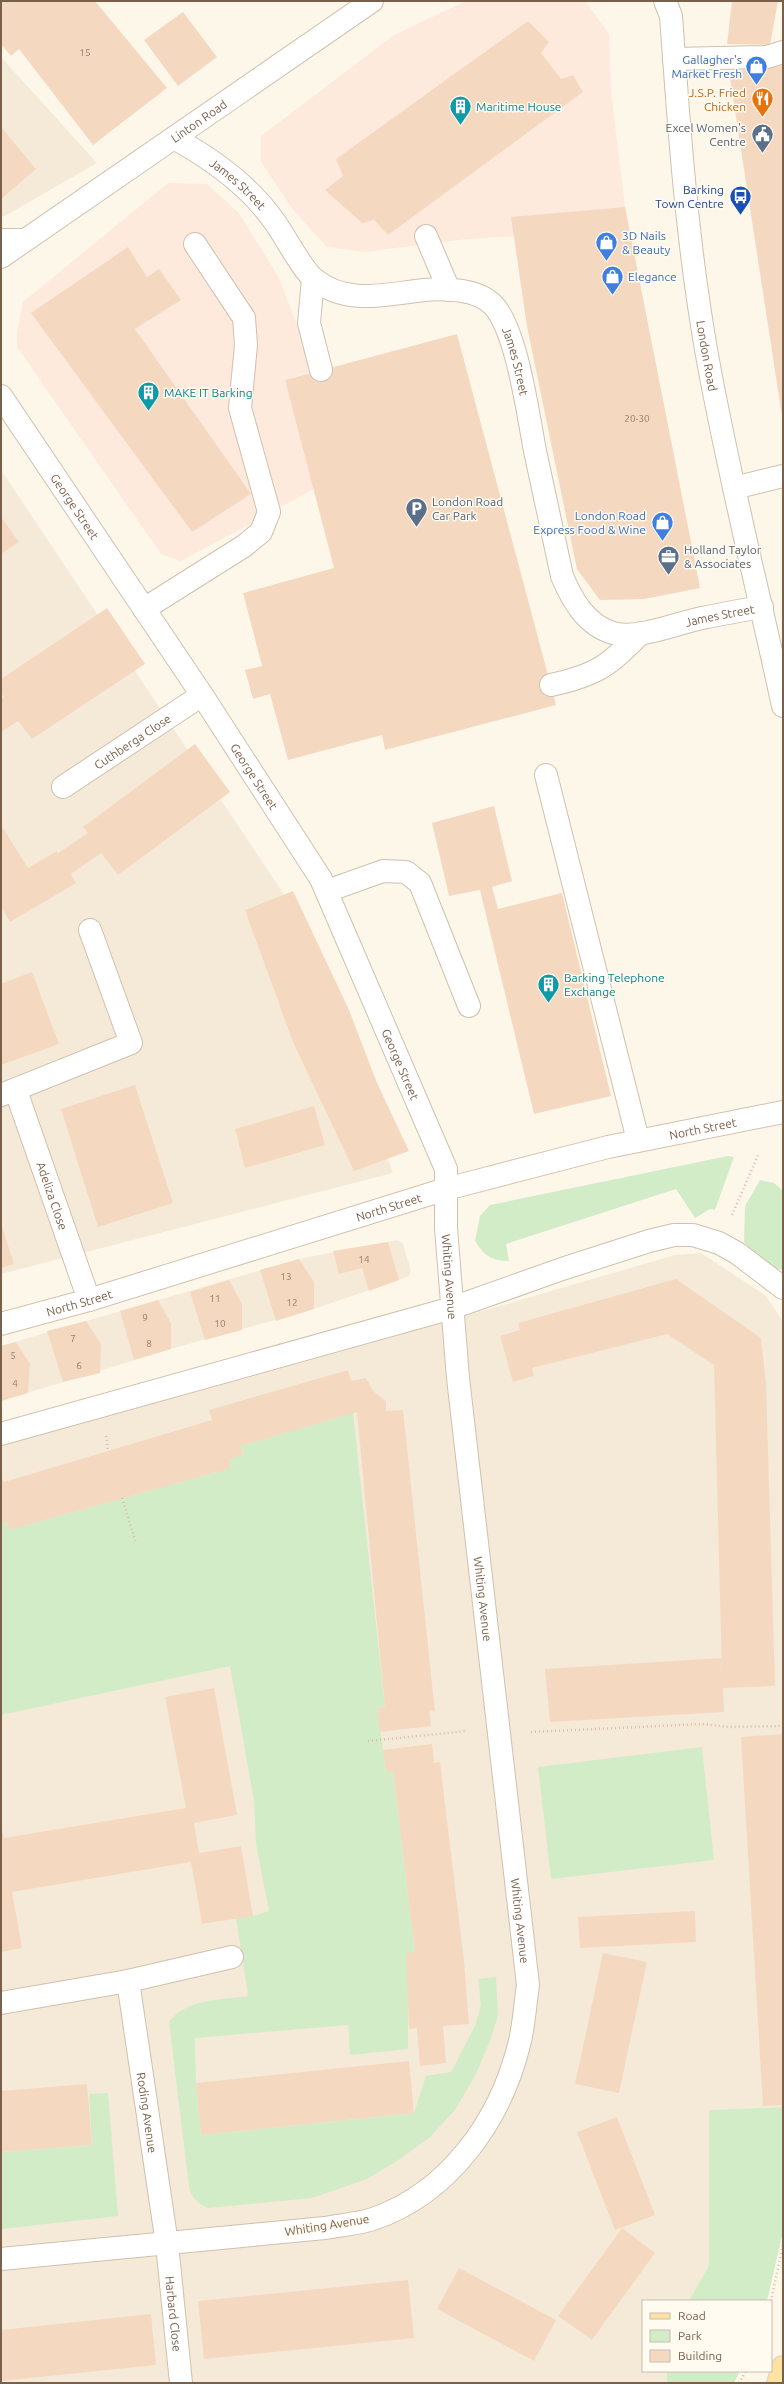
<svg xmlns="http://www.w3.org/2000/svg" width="784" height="2384" viewBox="0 0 784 2384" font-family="Ubuntu,sans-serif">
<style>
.residential{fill:#f5ead8}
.commercial{fill:#fdeadd}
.green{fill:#d2ecc7}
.building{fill:#f4d9c0}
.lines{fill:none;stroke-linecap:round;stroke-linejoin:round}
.lane-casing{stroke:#d0c0ae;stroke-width:24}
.street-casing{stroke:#d0c0ae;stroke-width:24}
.secondary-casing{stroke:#d3c1ac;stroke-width:24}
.primary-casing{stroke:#d9d2cd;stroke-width:24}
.path{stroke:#d9bda3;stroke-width:2.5;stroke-dasharray:1 3;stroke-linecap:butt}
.lane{stroke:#fff;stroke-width:22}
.street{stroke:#fff;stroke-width:22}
.secondary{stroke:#fff;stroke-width:22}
.primary{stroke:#fce3a1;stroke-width:22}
.labels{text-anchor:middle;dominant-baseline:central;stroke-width:3;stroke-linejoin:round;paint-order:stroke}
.number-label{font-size:10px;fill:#987e68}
.shop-label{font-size:12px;fill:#366cbe;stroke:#fffbf1;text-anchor:end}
.food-label{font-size:12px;fill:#c56008;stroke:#fffbf1;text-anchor:end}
.culture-label{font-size:12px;fill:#0d838f;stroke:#fffbf1;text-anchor:start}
.street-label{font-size:12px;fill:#79604b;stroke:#fffbf1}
.service-label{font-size:12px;fill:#4e5e75;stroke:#fffbf1;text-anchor:start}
.transit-label{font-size:12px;fill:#164399;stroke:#fffbf1;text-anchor:end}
</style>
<rect width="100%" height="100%" fill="#fdf7ea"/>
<path class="residential" d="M1 57 97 163 5 216H1Z
M1 470 299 917 393 1173 1 1274Z
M398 1240 403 1244 411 1271 409 1276 399 1280 314 1309 171 1349 1 1401V1346L299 1259Z
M701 1253 765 1295 783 1321V2107L709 2110V2265L689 2301H643V2371H667V2383H1V1446L372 1343 675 1255Z"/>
<path class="commercial" d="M466 1H585L609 34 611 92 625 207 700 588 644 599 600 600 577 569 527 326 514 236 458 240 365 252 327 247 293 210 261 162V136L394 35Z
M168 183 207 184 239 213 278 276 315 371 285 380 314 489 181 561 161 554 17 347V333L23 302Z"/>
<path class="green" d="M728 1156 734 1157 715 1210 710 1209 695 1218 676 1189 506 1244 509 1261C491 1261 484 1255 475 1241L480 1216 490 1205Z
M760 1180 774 1183 783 1191V1269C767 1271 754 1253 744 1242L745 1206Z
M353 1413 385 1707 377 1708 386 1771H393L415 1952 408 1968V2049L350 2055 348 2025 195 2038 196 2083 201 2135 414 2113 426 2076 451 2072 475 2026 481 2005 478 1979 496 1977 498 2016 490 2041 475 2076 455 2110 429 2138 397 2161 367 2179 312 2198 208 2208C197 2203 192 2198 189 2187L169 2022C187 1998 221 2000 248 1996L236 1917 253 1916 269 1911 256 1844 254 1800 230 1666 1 1715V1524L7 1522 9 1530 231 1468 229 1459 243 1454 240 1446Z
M702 1747 714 1860 551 1879 538 1767Z
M108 2093 118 2216 1 2229V2152L92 2145 89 2094Z
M783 2107V2232L767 2301H689L709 2265V2110Z
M667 2371H740L734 2383H667Z"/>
<path class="building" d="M1 1H95L167 88 93 145 19 49 11 56 1 44Z
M732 1H778L770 45 727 44Z
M183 12 217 57 178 86 144 40Z
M528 21 549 42 541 53 561 79 573 75 583 92 388 235 374 220 362 223 325 190 343 176 336 159Z
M783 65V416H782L729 72Z
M1 127 36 169 1 199Z
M625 207 700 588 644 599 600 600 577 569 527 326 511 217Z
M128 247 147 277 159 269 181 300 135 329 251 494 192 532 31 313Z
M457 334 556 705 385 750 382 735 288 760 270 694 253 699 245 670 262 666 243 593 334 568 285 380Z
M1 517 19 542 1 554Z
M107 608 145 664 32 739 18 721 1 732V699L4 697 1 693V679Z
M195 744 230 792 118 875 101 853 71 874 76 883 10 922 1 906V825L28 868 57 851V854L88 833 83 827Z
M494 806 512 881 492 887 498 909 562 893 611 1096 534 1114 480 890 449 896 432 823Z
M293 891 349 1010 377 1083 409 1151 354 1171 293 1042 245 910Z
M32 972 59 1044 1 1065V984Z
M135 1085 173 1203 98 1227 61 1109Z
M314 1106 325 1145 245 1168 235 1129Z
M1 1224 14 1264 1 1268Z
M388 1242 399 1280 369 1291 362 1268 339 1274 333 1251Z
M299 1259 314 1282V1309L276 1321 260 1270Z
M676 1279 761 1338 766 1384 775 1686 723 1688 724 1712 550 1722 545 1669 721 1658 722 1674 714 1365 667 1334 532 1368 534 1376 513 1382 500 1336 520 1330 518 1323Z
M229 1280 242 1304V1330L205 1340 190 1292Z
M158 1300 171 1323V1349L134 1360 120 1311Z
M86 1321 101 1344 100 1373 63 1382 47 1331Z
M16 1342 30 1364 28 1393 1 1401V1346Z
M348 1370 351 1381 366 1378 373 1391 386 1401V1411L403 1410 435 1712 429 1710 431 1726 380 1732 377 1708 385 1707 357 1412 240 1446 243 1455 229 1459 231 1468 9 1530 7 1522 1 1524V1477L4 1482 212 1420 209 1410Z
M214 1688 237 1815 194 1823 199 1853 241 1846 253 1916 202 1924 191 1862 12 1892 22 1948 1 1952V1826L4 1838 186 1808 165 1697Z
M783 1734V2105L763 2106 741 1737Z
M432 1744 434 1763 440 1762 464 1961 469 2024 443 2026 446 2063 420 2066 417 2028 409 2029 406 1953 415 1952 393 1771H386L383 1750Z
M695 1911 696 1942 580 1948 578 1917Z
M603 1953 647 1962 619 2093 575 2084Z
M409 2061 414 2113 201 2135 196 2083Z
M87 2084 92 2145 1 2152V2091Z
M617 2117 655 2215 615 2230 577 2132Z
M622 2228 655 2253 592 2340 558 2316Z
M459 2268 556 2320 534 2361 437 2309Z
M408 2280 414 2338 204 2359 198 2301Z
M151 2314 156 2365 1 2381V2330Z"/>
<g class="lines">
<defs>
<path id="lane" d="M674 59 767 57 783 52
M426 236 449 290
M1 240H24
M313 279 309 323 321 370
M734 488 783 476
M144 609 244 546 261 532 269 512 240 408 246 345 244 318 195 244
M551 685C597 675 608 666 641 633
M546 775 638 1140
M327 891 383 871 406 872 420 883 469 1006
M1 1095 131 1043 90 930"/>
<g id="street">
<path id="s1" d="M665 1 671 16C679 129 687 243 707 355 728 473 758 589 783 706"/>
<path id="s2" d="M174 138C212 159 249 185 274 221 284 234 303 271 314 279 347 306 386 294 424 290 446 288 479 289 494 306 517 332 528 414 535 451 544 493 553 534 562 576 572 600 586 625 613 633 638 640 677 623 702 618 722 614 742 610 762 607"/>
<path id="s3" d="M1 257 372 1"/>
<path id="s4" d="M1 396 202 695 321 879 446 1169V1228L458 1378 528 1985C525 2005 524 2026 519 2045 500 2121 449 2193 373 2219 358 2224 340 2225 325 2228L1 2259"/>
<path id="s5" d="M63 787 202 695"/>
<path id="s6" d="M16 1091 89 1300"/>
<path d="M1 1434 452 1308 562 1269 649 1241 674 1235H693L719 1243 737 1253 783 1288"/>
<path id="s7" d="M128 1981 167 2244 181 2383"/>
<path d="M1 2003 128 1981 232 1957"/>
</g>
<g id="secondary">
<path id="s8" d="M1 1324 89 1300 446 1189 608 1147 783 1112"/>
</g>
<path id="primary" d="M778 2383 783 2367"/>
</defs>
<use href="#lane" class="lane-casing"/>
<use href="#street" class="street-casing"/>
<use href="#secondary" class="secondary-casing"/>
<use href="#primary" class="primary-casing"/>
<path class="path" d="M732 1215 759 1153
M106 1436 108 1451
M122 1498 136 1543
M531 1732 702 1724 728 1727 783 1726
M368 1741 467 1731
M771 2301 783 2244
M771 2331 774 2332
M739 2383 746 2371"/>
<use href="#lane" class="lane"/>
<use href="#street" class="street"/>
<use href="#secondary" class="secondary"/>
<use href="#primary" class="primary"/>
</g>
<defs>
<symbol id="shop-pin" viewBox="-11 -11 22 30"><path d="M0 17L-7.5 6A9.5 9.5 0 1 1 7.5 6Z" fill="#3f7fe0" stroke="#fffbf1"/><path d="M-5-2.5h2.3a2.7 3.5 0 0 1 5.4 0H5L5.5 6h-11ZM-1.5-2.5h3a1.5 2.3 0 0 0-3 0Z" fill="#fff"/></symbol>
<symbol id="restaurant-pin" viewBox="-11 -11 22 30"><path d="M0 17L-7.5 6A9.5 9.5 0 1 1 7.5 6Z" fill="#e8710a" stroke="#fffbf1"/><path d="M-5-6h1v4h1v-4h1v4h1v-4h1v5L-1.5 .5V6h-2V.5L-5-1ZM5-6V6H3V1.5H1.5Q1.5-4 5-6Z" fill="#fff"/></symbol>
<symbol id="building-pin" viewBox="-11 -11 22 30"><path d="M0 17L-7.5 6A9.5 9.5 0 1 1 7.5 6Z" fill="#0f9aa8" stroke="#fffbf1"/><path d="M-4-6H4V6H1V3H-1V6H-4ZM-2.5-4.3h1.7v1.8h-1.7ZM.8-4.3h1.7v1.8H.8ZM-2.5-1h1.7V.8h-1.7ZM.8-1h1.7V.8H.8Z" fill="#fff"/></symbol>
<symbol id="civic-pin" viewBox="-11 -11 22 30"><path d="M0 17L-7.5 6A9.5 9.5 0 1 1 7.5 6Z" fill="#5c6f8a" stroke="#fffbf1"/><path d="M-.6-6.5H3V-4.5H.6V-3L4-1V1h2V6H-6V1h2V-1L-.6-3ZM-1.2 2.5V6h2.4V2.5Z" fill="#fff"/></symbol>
<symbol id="bus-pin" viewBox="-11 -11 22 30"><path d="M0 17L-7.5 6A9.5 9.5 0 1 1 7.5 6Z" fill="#1a4fb4" stroke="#fffbf1"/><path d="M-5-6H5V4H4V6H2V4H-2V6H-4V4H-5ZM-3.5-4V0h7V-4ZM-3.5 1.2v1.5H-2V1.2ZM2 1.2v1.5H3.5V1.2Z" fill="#fff"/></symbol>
<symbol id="parking-pin" viewBox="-11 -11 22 30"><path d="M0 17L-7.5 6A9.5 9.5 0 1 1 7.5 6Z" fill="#5c6f8a" stroke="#fffbf1"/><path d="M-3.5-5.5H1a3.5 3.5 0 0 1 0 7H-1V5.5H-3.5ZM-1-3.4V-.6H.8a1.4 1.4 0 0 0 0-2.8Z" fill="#fff"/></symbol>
<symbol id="office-pin" viewBox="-11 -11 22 30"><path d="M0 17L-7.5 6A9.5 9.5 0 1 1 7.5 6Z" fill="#5c6f8a" stroke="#fffbf1"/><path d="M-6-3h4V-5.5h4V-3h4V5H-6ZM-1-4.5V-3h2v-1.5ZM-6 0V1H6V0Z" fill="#fff"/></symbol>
</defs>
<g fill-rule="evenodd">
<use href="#shop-pin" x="744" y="54" width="25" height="34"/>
<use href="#restaurant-pin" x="750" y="86" width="25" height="34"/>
<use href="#building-pin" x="448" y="94" width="25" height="34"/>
<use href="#civic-pin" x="750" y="122" width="25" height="34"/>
<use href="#bus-pin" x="728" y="184" width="25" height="34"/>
<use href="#shop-pin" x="594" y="230" width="25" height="34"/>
<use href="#shop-pin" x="600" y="264" width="25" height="34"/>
<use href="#building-pin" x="136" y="380" width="25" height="34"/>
<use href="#parking-pin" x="404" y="496" width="25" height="34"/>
<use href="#shop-pin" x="650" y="510" width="25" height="34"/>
<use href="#office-pin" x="656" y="544" width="25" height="34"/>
<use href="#building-pin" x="536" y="972" width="25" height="34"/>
</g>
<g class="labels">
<g class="number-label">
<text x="85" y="52">15</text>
<text x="637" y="418">20-30</text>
<text x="364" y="1259">14</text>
<text x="286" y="1276">13</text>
<text x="215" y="1298">11</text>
<text x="292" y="1302">12</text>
<text x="145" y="1317">9</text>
<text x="220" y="1323">10</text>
<text x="73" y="1338">7</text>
<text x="149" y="1343">8</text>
<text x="13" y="1355">5</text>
<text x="79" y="1365">6</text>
<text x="15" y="1383">4</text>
</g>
<g class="shop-label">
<text x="742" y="59">Gallagher's<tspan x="742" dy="14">Market Fresh</tspan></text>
<text x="622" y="235" text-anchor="start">3D Nails<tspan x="622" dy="14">&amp; Beauty</tspan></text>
<text x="628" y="276" text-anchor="start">Elegance</text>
<text x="646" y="515">London Road<tspan x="646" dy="14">Express Food &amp; Wine</tspan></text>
</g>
<g class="food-label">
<text x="746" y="92">J.S.P. Fried<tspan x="746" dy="14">Chicken</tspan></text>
</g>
<g class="culture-label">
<text x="476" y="106">Maritime House</text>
<text x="164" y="392">MAKE IT Barking</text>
<text x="564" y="977">Barking Telephone<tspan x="564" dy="14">Exchange</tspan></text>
</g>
<g class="street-label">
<text stroke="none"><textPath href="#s3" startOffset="240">Linton Road</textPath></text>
<text stroke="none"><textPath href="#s2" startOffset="79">James Street</textPath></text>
<text stroke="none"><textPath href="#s1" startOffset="358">London Road</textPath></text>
<text stroke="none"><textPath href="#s2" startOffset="450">James Street</textPath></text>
<text stroke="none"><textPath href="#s4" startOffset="133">George Street</textPath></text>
<text stroke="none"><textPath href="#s2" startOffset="858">James Street</textPath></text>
<text stroke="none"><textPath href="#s5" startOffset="83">Cuthberga Close</textPath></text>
<text stroke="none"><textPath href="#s4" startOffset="457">George Street</textPath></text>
<text stroke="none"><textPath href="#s4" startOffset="781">George Street</textPath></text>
<text stroke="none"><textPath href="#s8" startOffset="729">North Street</textPath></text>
<text stroke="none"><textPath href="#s6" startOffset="111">Adeliza Close</textPath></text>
<text stroke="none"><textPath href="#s8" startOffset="405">North Street</textPath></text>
<text stroke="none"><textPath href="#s4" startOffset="1003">Whiting Avenue</textPath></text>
<text stroke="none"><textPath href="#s8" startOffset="81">North Street</textPath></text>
<text stroke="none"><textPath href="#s4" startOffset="1327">Whiting Avenue</textPath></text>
<text stroke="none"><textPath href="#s4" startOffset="1651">Whiting Avenue</textPath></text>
<text stroke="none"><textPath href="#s7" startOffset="133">Roding Avenue</textPath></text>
<text transform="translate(327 2225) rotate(-9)">Whiting Avenue</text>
<text stroke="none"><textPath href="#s7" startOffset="336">Harbard Close</textPath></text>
</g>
<g class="service-label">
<text x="746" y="127" text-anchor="end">Excel Women's<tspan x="746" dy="14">Centre</tspan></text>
<text x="432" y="501">London Road<tspan x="432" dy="14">Car Park</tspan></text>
<text x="684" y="549">Holland Taylor<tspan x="684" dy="14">&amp; Associates</tspan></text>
</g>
<g class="transit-label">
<text x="724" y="189">Barking<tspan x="724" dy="14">Town Centre</tspan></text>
</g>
</g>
<rect width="784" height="2384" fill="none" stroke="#79604b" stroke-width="4"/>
<rect x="642" y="2300" width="130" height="72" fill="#fffbf1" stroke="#c9bdaf"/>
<rect x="650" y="2313" width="20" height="6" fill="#fce3a1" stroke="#c9bdaf"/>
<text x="678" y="2320" font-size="12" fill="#79604b">Road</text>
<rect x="650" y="2330" width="20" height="12" fill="#d2ecc7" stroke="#c9bdaf"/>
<text x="678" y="2340" font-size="12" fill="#79604b">Park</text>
<rect x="650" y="2350" width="20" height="12" fill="#f4d9c0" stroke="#c9bdaf"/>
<text x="678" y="2360" font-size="12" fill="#79604b">Building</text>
</svg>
